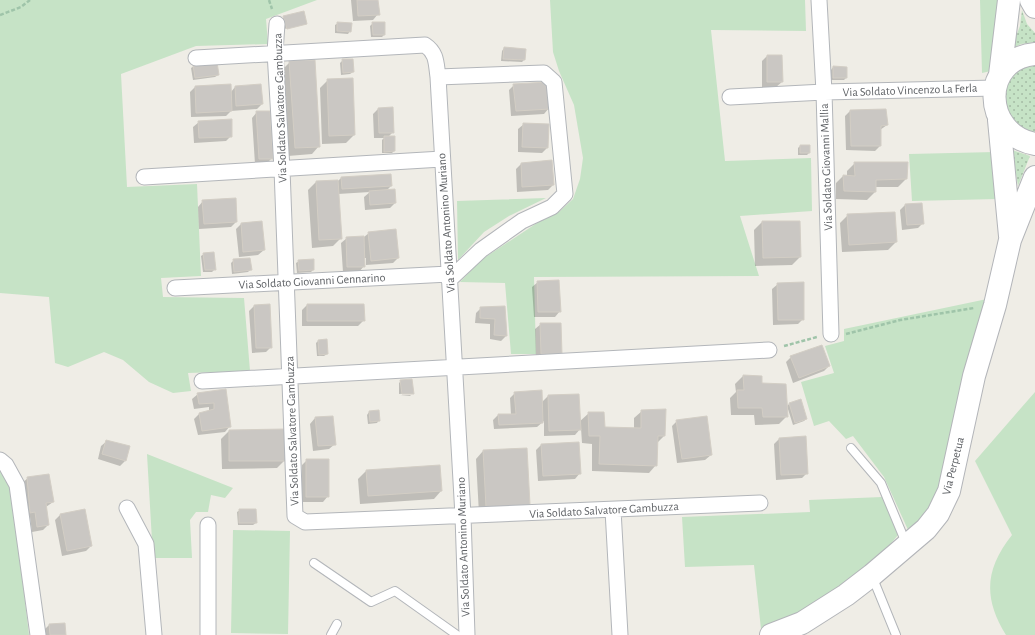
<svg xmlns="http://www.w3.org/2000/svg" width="1035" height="635" viewBox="0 0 1035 635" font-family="'Alegreya Sans',sans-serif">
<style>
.grass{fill:#c6e3c6}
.garden{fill:url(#garden-dots)}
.shadow{fill:#0003}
.building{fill:#cac7c3;stroke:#d3cec5}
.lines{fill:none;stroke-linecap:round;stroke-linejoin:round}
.lane-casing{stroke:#b3b6ba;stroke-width:10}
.street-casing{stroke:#b3b6ba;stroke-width:17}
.secondary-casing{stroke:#b3b5b9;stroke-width:24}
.path{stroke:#9fc4a9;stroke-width:2.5;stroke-dasharray:4 2;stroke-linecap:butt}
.lane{stroke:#fff;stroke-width:8}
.street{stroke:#fff;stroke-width:15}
.secondary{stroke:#fff;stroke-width:22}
.labels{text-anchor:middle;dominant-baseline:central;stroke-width:3;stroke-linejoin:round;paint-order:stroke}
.street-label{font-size:12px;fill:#5e6165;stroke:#fff}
</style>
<defs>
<pattern id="garden-dots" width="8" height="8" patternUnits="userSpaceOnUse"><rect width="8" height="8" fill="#c6e3c6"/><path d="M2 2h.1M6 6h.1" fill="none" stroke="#a4bba4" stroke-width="1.8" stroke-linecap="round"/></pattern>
</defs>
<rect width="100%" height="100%" fill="#efede6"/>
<path class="grass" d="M0 0H317L266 19 268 44 196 46 121 74 127 187 197 184 201 276 161 278 163 297 244 298 250 371 188 373 191 391 173 393 149 382 123 360 104 352 68 367 55 363 49 297 0 293Z
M550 0H805L806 31 711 30 725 161 811 158 812 211 740 216 759 276 534 277 536 354H511L505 283 460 282 481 260 540 221 560 211 573 199 580 179 583 158 574 105 559 71 553 52Z
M980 0H1001L991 71 982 73Z
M995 152 997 199 912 201 909 154Z
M546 198 509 216 484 232 458 260 457 201Z
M987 299 941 485 930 511 909 532 884 477 853 436 846 439 829 421 814 426 801 382 834 373 825 346 844 341V329Z
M1035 392V635H1006C983 598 985 569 1012 535L975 461Z
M147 454 233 488 225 498 211 495 208 512H196L190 520 192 558H153Z
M0 467 10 484 17 533 29 635H0Z
M882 497 898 535 879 558 804 612 761 629 754 565 685 567 682 517 810 512 809 500Z
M233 530 290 531 288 634 231 633Z"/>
<path class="garden" d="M1022 10 1027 24 1035 33V42L1021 44 1011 49 1020 26Z
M1035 63V132C1019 132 1012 118 1003 106 1007 76 1006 74 1035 63Z
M1012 150 1030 156 1018 186Z"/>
<path class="shadow" d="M351 0H377L378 14 373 20 353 21Z
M284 17 306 24 284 29 282 20Z
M338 23 350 31 348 34 335 33V25Z
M373 23 384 35 382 37H371L370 26Z
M504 48 524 60 522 62 501 61 502 51Z
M767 56H781L782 82 776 87H762V61Z
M343 60 353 72 350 74 341 75 340 63Z
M290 62 319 146 312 154 288 156 282 70Z
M194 66 218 75 215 77 193 80 191 68Z
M833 67 846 78 844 80H831V70Z
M328 80 354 135 346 143 322 144 320 88Z
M260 85 262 104 257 109 231 111 226 116 191 117 190 92 195 87 231 92 235 87Z
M514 85 549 108 544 114 511 116 509 90Z
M378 109 393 132 388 137 394 151 392 153H382V140L384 138H374L373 114Z
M850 111 887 125 880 130V146L875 151 846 150 845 116Z
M257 112 272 158 267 163 255 164 252 118Z
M199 122 231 136 226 141 194 143 193 127Z
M524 124 547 148 542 153 518 152V129Z
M800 146 809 153 807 155H798V148Z
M551 162 553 185 548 190 517 192 516 169 521 164Z
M855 163 906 179 898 187H875V192L867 200 836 199V183L843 176H847V171Z
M341 178 391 186 386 191 395 203 390 208 365 210 364 197 370 192 338 194 341 238 333 246 312 248 308 190 316 182H337Z
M235 199 236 222 231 227 199 229 198 207 203 201Z
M905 205 923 223 918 228 902 230 900 210Z
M848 215 896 242 888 250 842 252 840 223Z
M762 222H799L800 257 792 265 755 266 754 230Z
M241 224 264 250 258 255 239 257 236 229Z
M369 233 398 258 393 263 366 265V258H364V266L359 272H343L341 243 347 238 364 237Z
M204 254 215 269 212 272H203L201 256Z
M234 260 250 270 248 272 232 274 231 263Z
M299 261 313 270 311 272 297 273 296 263Z
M538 282 560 311 555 317H534L532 287Z
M778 284 803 319 798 324 773 325 772 289Z
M307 305 364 320 358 326H302V310Z
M254 306 271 347 266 352 252 353 249 311Z
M504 307 506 336 501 341 490 339V324L475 323 476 313 481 308Z
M541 324 561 354 536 359 535 329Z
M318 341 327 354 324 356H317L316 343Z
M791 357 829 366 824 371 793 383 786 362Z
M743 376 761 384 787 416 779 424 755 425 754 415H731L730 398 736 392 735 384Z
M401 381 413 393 412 394V393L399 394V383Z
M225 390 230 426 225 432 198 435 194 419 199 414 209 412V407L194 409 192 399 198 394Z
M515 393 541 403 548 396 579 422 589 413 604 428 634 429V418L642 411 664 436 657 443 656 465 649 473 592 471V444L582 443 581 428 575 435 544 436V421L537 427 494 429 493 420 498 415H511L510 398Z
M411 395 410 396H400Z
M789 404 806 419 804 421 793 425 787 406Z
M378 411 379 420 377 423 368 424 367 415 369 412Z
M315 418 335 444 329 449 313 451 310 424Z
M677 421 711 455 705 460 677 463 672 426Z
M229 431 285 460 277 468 222 469 221 439Z
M805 437 807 473 802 478 776 480 774 444 779 439Z
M107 441 125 461 120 466 98 459 101 446Z
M578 443 580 473 575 479 538 481 536 450 541 445Z
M483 451 529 504 521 512 479 514 476 459Z
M307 460 328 496 323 502H302V465Z
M366 471 441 491 434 499 360 504 358 479Z
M28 478 53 502 46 507 48 525 43 530 32 532 30 517 25 518 22 483Z
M240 510H255L256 523 253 525H238L237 512Z
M84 511 91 546 86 551 62 556 55 520 60 515Z
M49 625 65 635H45L44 630Z"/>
<path class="building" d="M357 0H378L380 15 358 16Z
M304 11 307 24 287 29 283 16Z
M337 22 352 23 351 32 337 31Z
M372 22H385V35H373Z
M504 47 526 49 525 60 503 59Z
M767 55H782L783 82H767Z
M342 59H353L354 72 343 73Z
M315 60 320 147 295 148 289 61Z
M217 62 219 75 195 78 193 65Z
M833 66 847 67V78H833Z
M353 78 355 135 329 136 327 79Z
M548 82 550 109 516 111 513 84Z
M231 84 232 111 196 113 195 86Z
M261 84 263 104 236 106 235 86Z
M393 107 394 133H379L378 108Z
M886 109 888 125 881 126V146H851L850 110Z
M256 111H270L273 159H259Z
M232 119V137L199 138 198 121Z
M523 123 549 124 548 148 522 147Z
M384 136H395V151L384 152Z
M800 145H810V153H800Z
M552 160 554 185 522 187 521 163Z
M854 162H908L907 179 876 180V192L844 191 843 175 855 176Z
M391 174 392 186 342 189 341 177Z
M338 180 342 239 319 240 316 181Z
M395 189 396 203 370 205 369 191Z
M236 198 237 222 204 224 202 200Z
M922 203 924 224 907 225 905 204Z
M895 212 897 242 849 245 847 214Z
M262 221 265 250 243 252 241 223Z
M762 221H800L801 257 763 258Z
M396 229 399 258 371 261 368 232Z
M364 236 365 267H347L346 237Z
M214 252 216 270H205L203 253Z
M250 258 252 270 234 272 233 259Z
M314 259V270L299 271 298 260Z
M559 280 561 312H538L537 281Z
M804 282V320H778L777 283Z
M270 304 272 348H256L254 305Z
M307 304H364L365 321H307Z
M505 306 507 336 494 335 495 319 480 318V307Z
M540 323H561L562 354H541Z
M327 339 328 354 319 355 318 340Z
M822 345 830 366 799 378 790 356Z
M743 375 762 376V383L786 384 788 417H763L762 408H738L737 390H744Z
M412 379 414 394H402L400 380Z
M226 389 231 427 202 431 199 413 214 409V403L199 404 197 393Z
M542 390 543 423 499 425 498 414H516L514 392Z
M579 394 581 430 549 431 548 395Z
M801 399 807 419 795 423 789 403Z
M666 409 665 436H658L657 466 599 464 600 436H589L588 412H604L605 427 641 428V410Z
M379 410 380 421 370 422 369 411Z
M333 416 336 445 318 446 315 417Z
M707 416 712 455 682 459 676 420Z
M285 429 286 461H229V430Z
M806 436 808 474 781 475 779 438Z
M106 440 130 446 126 461 102 454Z
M579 442 581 474 543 476 541 444Z
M527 448 530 505 486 507 483 450Z
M306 459H329V497H306Z
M440 465 442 491 368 496 366 470Z
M49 474 54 502 46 503 49 525 37 527 35 512 30 513 27 477Z
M85 509 92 546 67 551 60 514Z
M239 509H256L257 523H239Z
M65 623 66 635H50L49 624Z"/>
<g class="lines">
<defs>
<path id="lane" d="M851 448 881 483 906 543
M314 563 371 602 395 591 457 635
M872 576 896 635
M331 635 337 624"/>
<path id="street" d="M819 0 824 92 831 334
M277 24 275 52 282 169 295 516 305 522 760 503
M196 58 425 45C437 53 436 63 438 77L463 516 467 635
M438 77 544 73 554 82 565 194 552 207 522 221 481 250 449 280
M730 97 824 92 995 88
M144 177 442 159
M175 288 449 274
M202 381 769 350
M0 460 6 465 17 485 38 635
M127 508 146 544 154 635
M613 510 620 635
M208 525V635"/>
<path id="secondary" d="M1031 0 1035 7
M1035 54C980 59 982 134 1035 144
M1000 75 1009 0
M999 120 1010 236
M771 635 802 623 846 595 872 575 926 529 938 514 949 491 974 376 995 305 1010 240 1035 177"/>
</defs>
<use href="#lane" class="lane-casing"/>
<use href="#street" class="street-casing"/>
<use href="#secondary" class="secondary-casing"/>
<path class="path" d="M269 0 272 9
M0 15 21 7 30 0
M846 334 900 320 974 308
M784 346 817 337"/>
<use href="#lane" class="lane"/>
<use href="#street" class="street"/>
<use href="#secondary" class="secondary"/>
</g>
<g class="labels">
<g class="street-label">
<text transform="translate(910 90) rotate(-2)">Via Soldato Vincenzo La Ferla</text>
<text transform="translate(280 108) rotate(-92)">Via Soldato Salvatore Gambuzza</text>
<text transform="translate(826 167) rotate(-92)">Via Soldato Giovanni Mallia</text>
<text transform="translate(446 223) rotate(-94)">Via Soldato Antonino Muriano</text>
<text transform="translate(312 281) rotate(-3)">Via Soldato Giovanni Gennarino</text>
<text transform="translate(292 431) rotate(-92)">Via Soldato Salvatore Gambuzza</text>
<text transform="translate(953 466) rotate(-76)">Via Perpetua</text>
<text transform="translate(604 510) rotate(-3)">Via Soldato Salvatore Gambuzza</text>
<text transform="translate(463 547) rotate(-92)">Via Soldato Antonino Muriano</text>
</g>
</g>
</svg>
